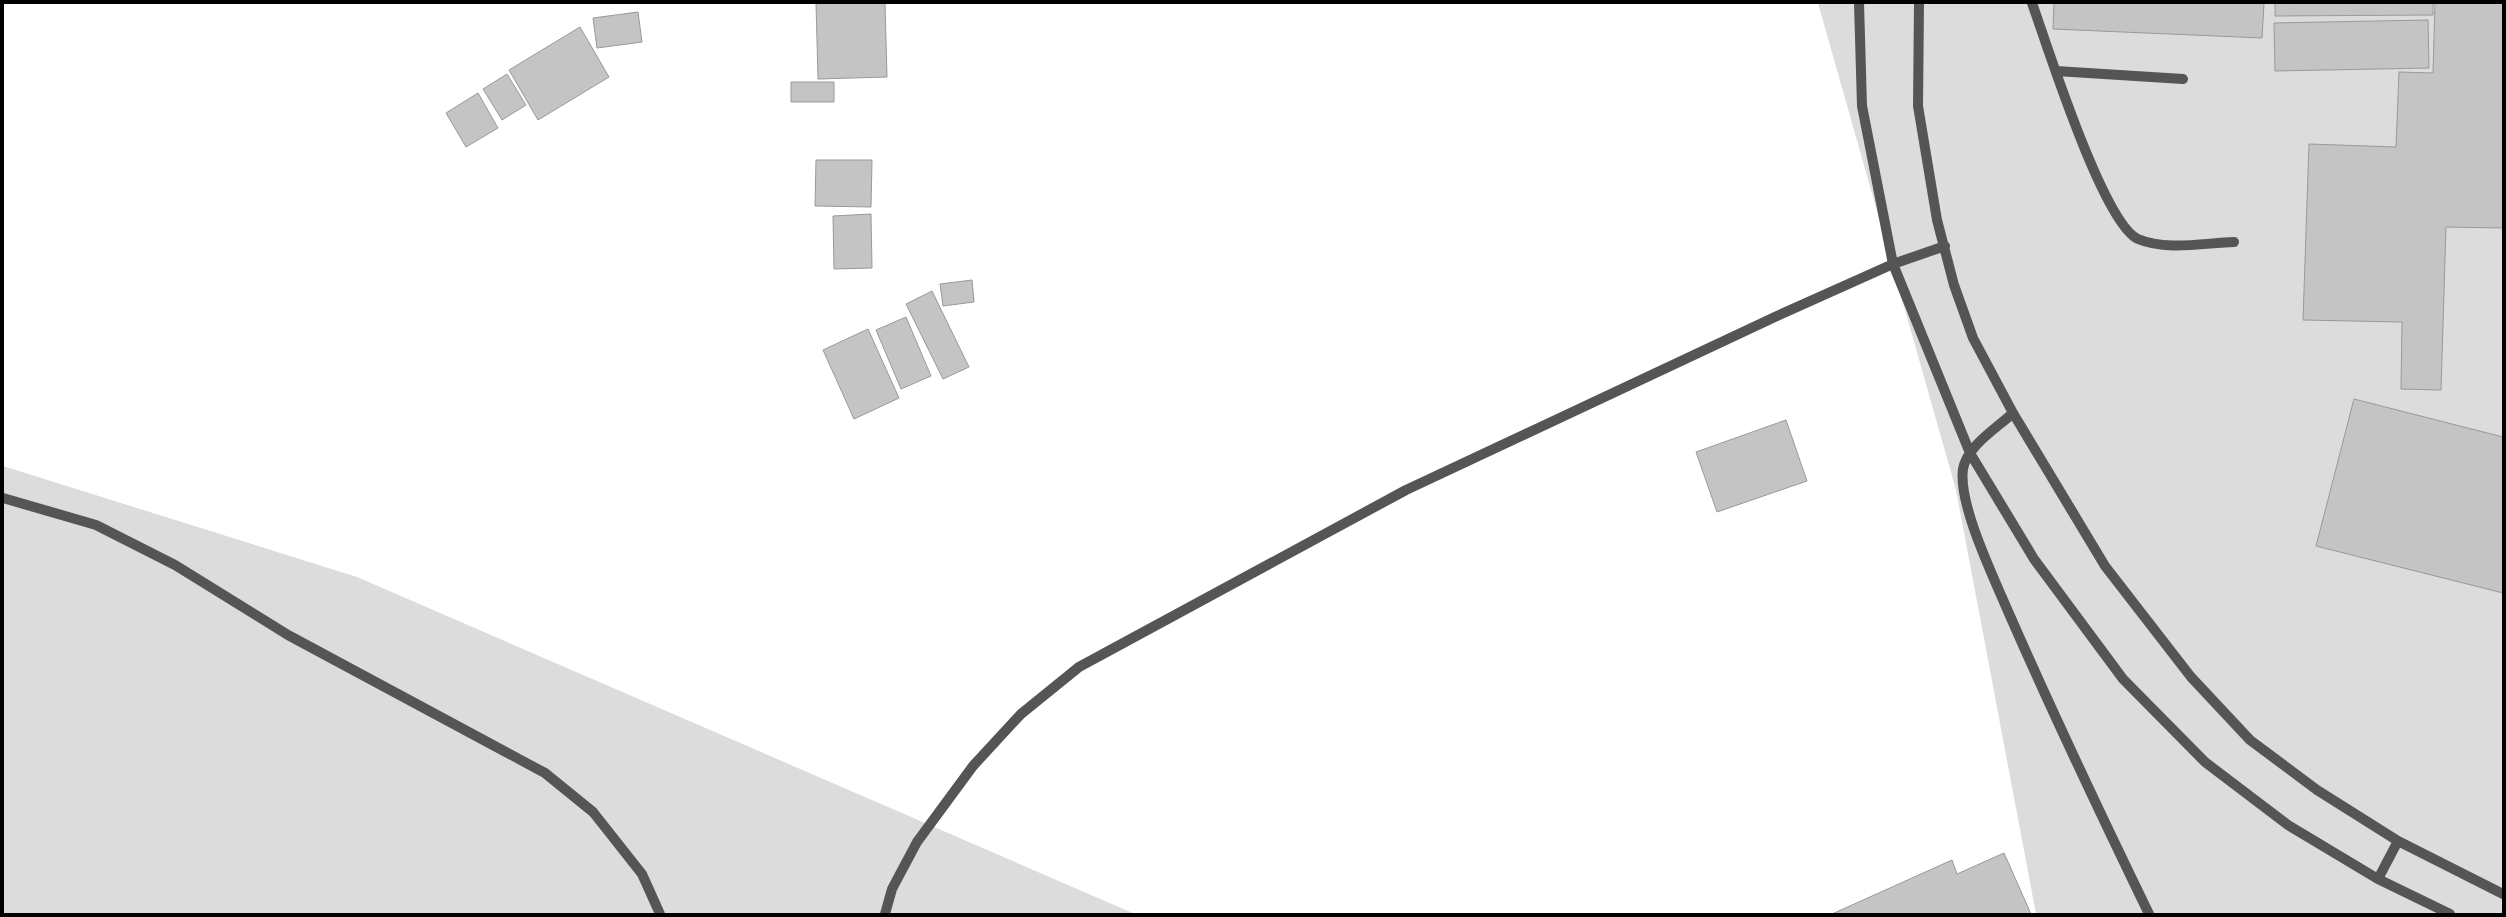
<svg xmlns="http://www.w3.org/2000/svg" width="2506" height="917" viewBox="0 0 2506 917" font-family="Quicksand,sans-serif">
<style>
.green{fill:#dcdcdc}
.building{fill:#c4c4c4;stroke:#999}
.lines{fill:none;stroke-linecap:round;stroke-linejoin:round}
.minor{stroke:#555;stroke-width:10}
</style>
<rect width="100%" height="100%" fill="#fff"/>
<path class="green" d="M1818 3H2503V914H2036L1956 490Z
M3 466 357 577 1135 914H3Z"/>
<path class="building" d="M816 3H885L887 77 818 79Z
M2054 3H2264L2262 38 2053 29Z
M2275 3H2433V15L2275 16Z
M2435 3H2503V228L2446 227 2441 390 2401 389 2402 322 2303 320 2309 144 2396 147 2399 72 2433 73Z
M638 12 642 42 597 48 593 18Z
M2428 20 2429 68 2275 71 2274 23Z
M580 27 609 77 538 120 509 70Z
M507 74 526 105 502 120 483 89Z
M791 82H834V102H791Z
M478 93 498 128 466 147 446 113Z
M816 160H872L871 207 815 206Z
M871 214 872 268 834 269 833 216Z
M972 280 974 302 943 306 940 284Z
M932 291 969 367 943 379 906 304Z
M906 317 931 376 901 389 876 330Z
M868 329 899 398 854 419 823 350Z
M2354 399 2503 437V593L2316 546Z
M1786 420 1807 481 1717 512 1696 452Z
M2004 853 2031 914H1832L1952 860 1957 874Z"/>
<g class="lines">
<path class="minor" d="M1859 3 1862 106 1893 264 1970 453 2034 559 2123 679 2205 762 2288 825 2378 879 2450 914
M1919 3 1918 106 1937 220 1954 285 1973 338 2013 413 2105 566 2191 677 2250 740 2317 790 2398 841 2503 894
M2032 3C2047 45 2103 223 2138 239 2166 251 2204 243 2234 242
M2056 71 2183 79
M2013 413C1997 428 1967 446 1963 469 1958 504 1993 576 2007 609 2052 712 2100 813 2149 914
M3 498 96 525 175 565 288 635 545 773 593 812 642 874 660 914
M2378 879 2398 841
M885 914 892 889 917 842 973 766 1021 714 1079 667 1406 490 1777 316 1893 264 1945 246"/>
</g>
<rect width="2506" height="917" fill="none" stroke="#000000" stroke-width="8"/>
</svg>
